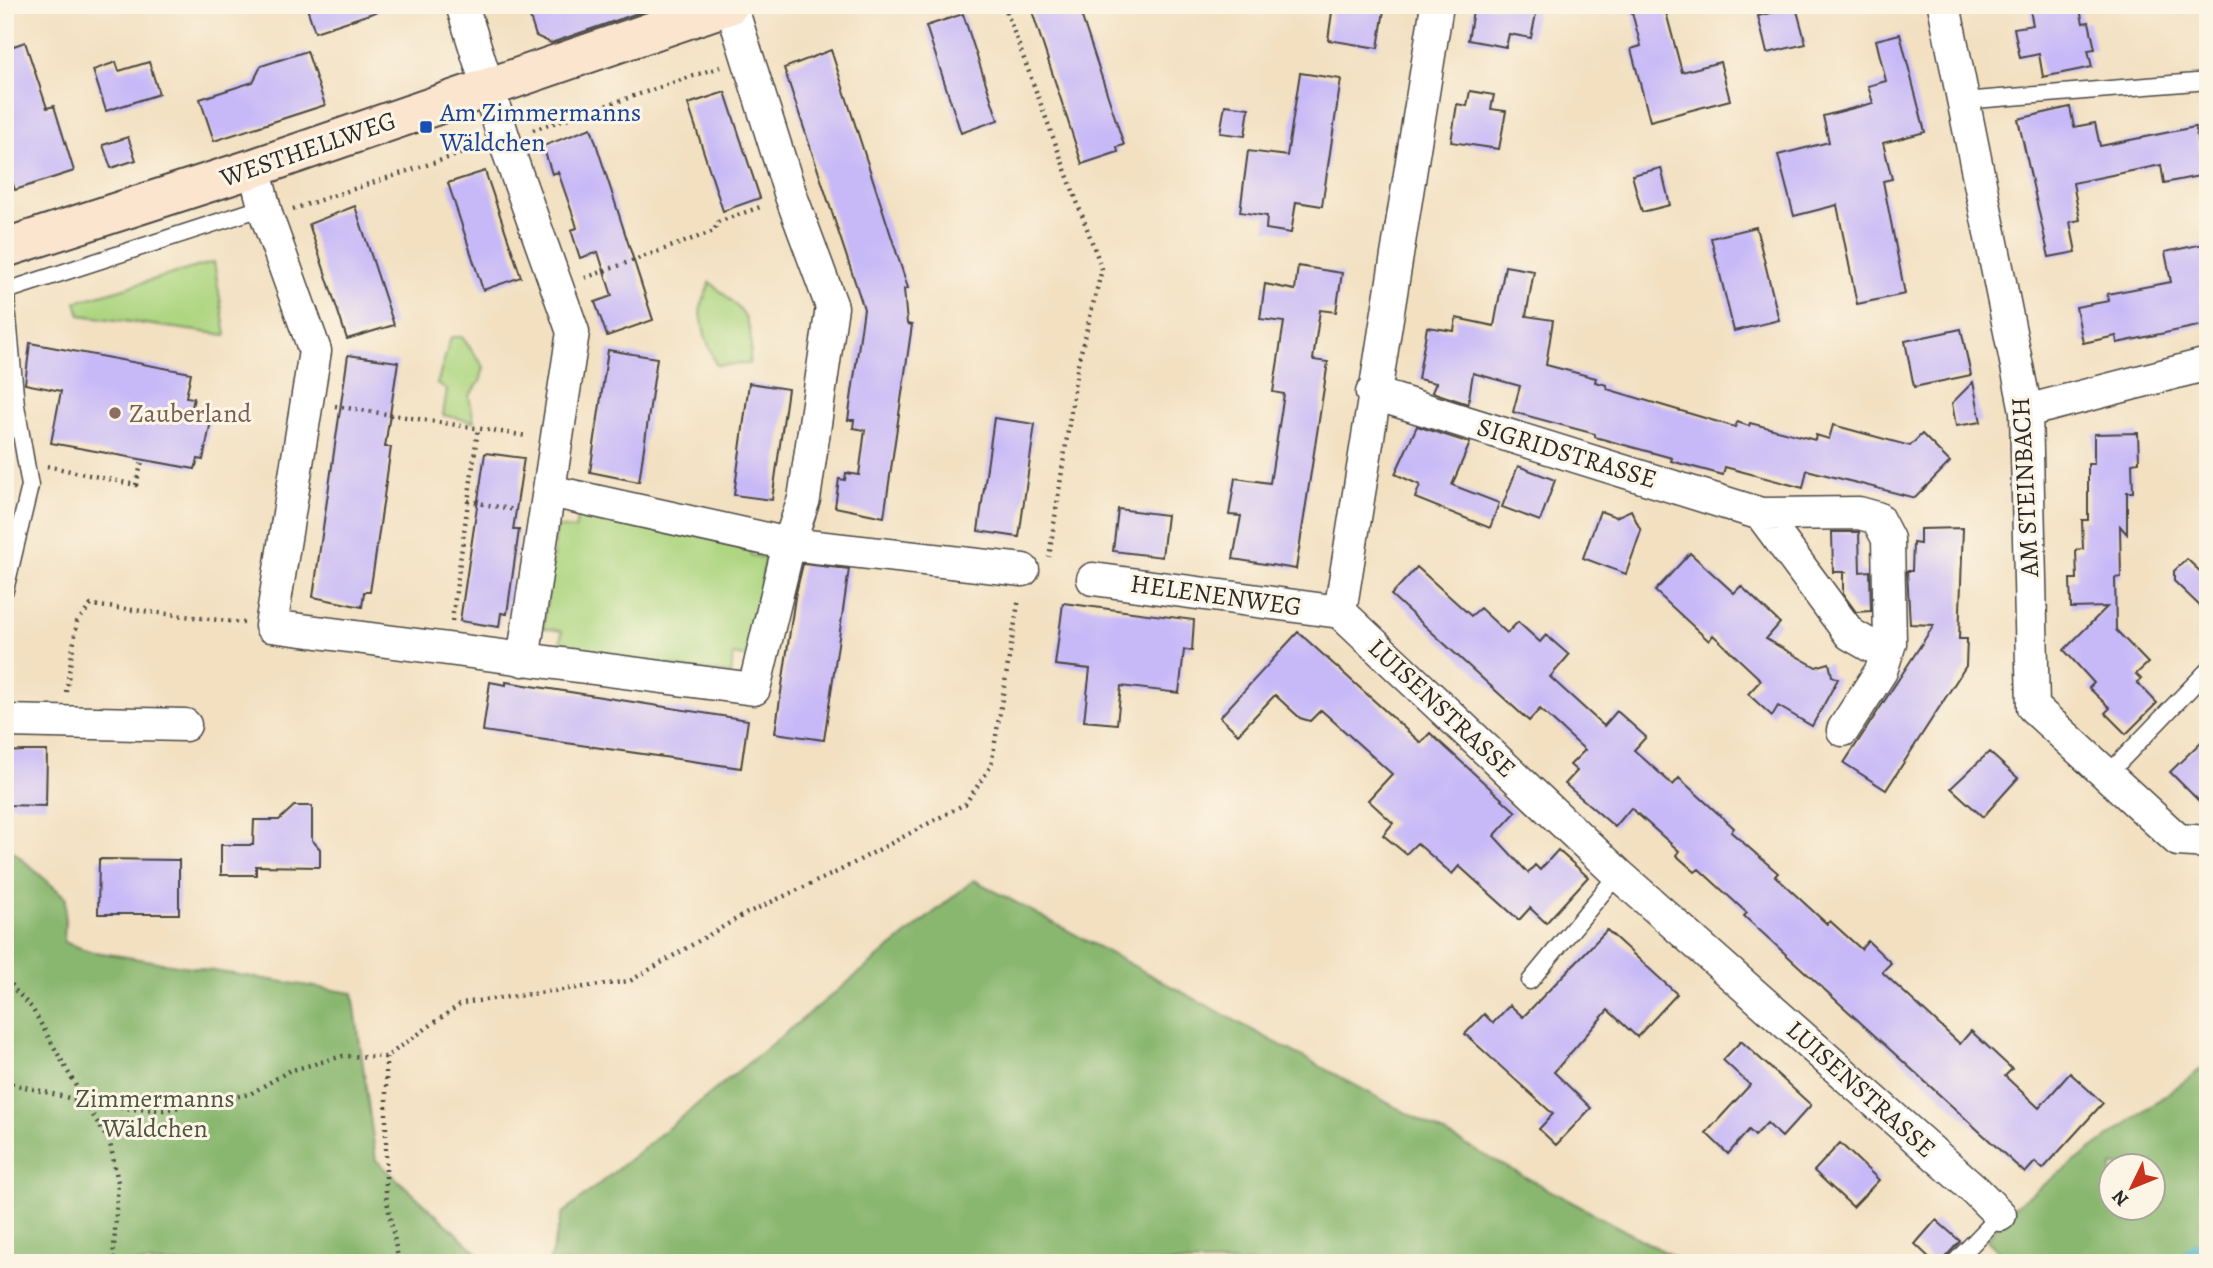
<svg xmlns="http://www.w3.org/2000/svg" width="2213" height="1268" viewBox="0 0 2213 1268" font-family="Alegreya,serif">
<style>
.green{fill:#aed681;stroke:#6c8056;stroke-width:2}
.forest{fill:#8ab76f;stroke:#5a714d;stroke-width:2;fill-rule:evenodd}
.lines{fill:none;stroke-linecap:round;stroke-linejoin:round}
.stream{stroke:#4eb4cd;stroke-width:9}
.building{fill:#c7b9f7}
.lane-casing{stroke:#494642;stroke-width:19}
.street-casing{stroke:#494642;stroke-width:35}
.secondary-casing{stroke:#494642;stroke-width:42}
.path{stroke:#494642;stroke-width:4.5;stroke-dasharray:2 5;stroke-linecap:butt}
.lane{stroke:#fff;stroke-width:16}
.street{stroke:#fff;stroke-width:32}
.secondary{stroke:#fce5cf;stroke-width:38}
.transit-dot{fill:#1a4fb4;stroke:#fcf5e5;stroke-width:2.5}
.education-dot{fill:#8d6e63;stroke:#fcf5e5;stroke-width:2.5}
.labels{text-anchor:middle;dominant-baseline:central;stroke-width:6;stroke-linejoin:round;paint-order:stroke}
.transit-label{font-size:26px;fill:#164399;stroke:#fcf5e5;text-anchor:start}
.street-label{font-size:26px;fill:#2b2b2b;stroke:#fcf5e5}
.education-label{font-size:26px;fill:#785e54;stroke:#fcf5e5;text-anchor:start}
.park-label{font-size:26px;fill:#4c5640;stroke:#fcf5e5}
</style>
<rect width="100%" height="100%" fill="#fcf5e5"/>
<filter id="ink" filterUnits="userSpaceOnUse"><feTurbulence type="fractalNoise" baseFrequency=".0143" numOctaves="2"/><feDisplacementMap in="SourceGraphic" scale="14" xChannelSelector="R" yChannelSelector="G"/><feConvolveMatrix kernelMatrix="1 2 1 2 8 2 1 2 1" color-interpolation-filters="sRGB"/></filter>
<filter id="wash" filterUnits="userSpaceOnUse"><feTurbulence type="fractalNoise" baseFrequency=".00686" numOctaves="4" result="noise"/><feDisplacementMap in="SourceGraphic" scale="28" xChannelSelector="R" yChannelSelector="G"/><feGaussianBlur stdDeviation="1.57" result="paint"/><feColorMatrix in="noise" values="0 0 0 0 0 0 0 0 0 0 0 0 0 0 0 0 0 1.4 0 .05"/><feComposite in="paint" operator="in"/></filter>
<g filter="url(#wash)">
<rect width="100%" height="100%" fill="#f2e0c1"/>
<path class="green" d="M214 262 226 335 80 315 76 302Z
M710 282C742 310 757 319 749 364L716 365 705 335 700 310Z
M451 337H462L484 367 480 382 469 396 474 422 443 415 447 390 437 384Z
M578 515 752 540 750 555 765 558 751 658 733 655 731 674 559 650 562 631 543 628 557 527 575 529Z"/>
<path class="forest" d="M5 844 66 898 64 942 89 951 353 993 376 1160 489 1263H5Z
M974 880 1685 1263H549L562 1214Z
M2208 1064V1263H2000L2004 1257 1987 1240 2012 1208ZM2112 1166H2154V1208H2112Z"/>
<g class="lines">
<path class="stream" d="M2175 1263 2208 1239"/>
</g>
<g id="blocks">
<path class="building" d="M306 5H381L382 10 315 32Z
M526 5H661L551 43 536 36Z
M1030 5H1078L1124 145 1117 147 1118 152 1082 164Z
M1333 5 1384 10 1378 48 1328 40Z
M1474 5 1537 9 1531 38 1509 34 1506 47 1468 40Z
M1630 5H1664L1682 72 1720 62 1730 100 1650 121 1631 49 1641 46Z
M2029 5H2079L2083 23 2089 22 2095 49 2088 50 2092 67 2043 77 2039 54 2020 58 2014 28 2033 25Z
M1796 7 1806 44 1767 53 1758 16Z
M963 14 998 120 961 133 926 26Z
M1900 34 1925 132 1883 143 1892 179 1883 181 1905 294 1857 304 1837 205 1794 216 1778 155 1829 142 1823 116 1873 103 1868 86 1886 81 1876 40Z
M25 42 47 108 54 106 74 171 15 190 5 161V49Z
M831 50 908 288 904 289 907 324 912 325 884 517 835 507 839 479 845 480 846 473 859 475 865 430 853 428 854 420H848L864 309 784 68Z
M307 51 325 105 214 141 200 99 253 82 261 66Z
M116 62 119 71 149 62 159 94 106 111 93 70Z
M1300 73 1341 79 1322 206 1296 202 1291 233 1266 229 1267 216 1240 212 1248 151 1287 156Z
M1470 91 1494 95 1491 109 1506 111 1499 149 1451 142 1457 104 1467 106Z
M725 92 760 198 723 211 688 104Z
M1225 105 1249 108 1245 136 1220 133Z
M2070 107 2074 127 2095 123 2100 146 2195 127 2204 175 2164 183 2161 165 2073 183 2080 220 2070 222 2076 252 2049 257 2018 119Z
M591 128 653 320 607 336 595 302 612 296 598 252 580 258 571 230 577 228 575 221 558 172 552 174 543 146Z
M128 137 136 160 111 168 103 145Z
M1661 168 1670 205 1642 212 1632 175Z
M485 171 521 277 483 290 448 183Z
M355 206 394 325 347 339 309 224Z
M1756 227 1779 320 1734 331 1711 238Z
M2208 243V324L2117 343 2116 336 2083 343 2076 307 2109 301 2107 294 2171 282 2165 252Z
M1298 266 1342 273 1336 312 1320 310 1313 360 1328 362 1296 569 1233 559 1241 516 1229 515 1235 478 1270 483 1284 394 1273 392 1284 322 1260 319 1265 284 1295 290Z
M1505 266 1534 271 1526 316 1553 320 1546 365 1596 378 1595 382 1607 385V389L1735 427 1737 422 1749 426 1750 423 1815 440 1816 435 1829 439 1833 425 1910 446 1922 434 1950 462 1915 498 1807 470 1803 488 1725 467 1723 475 1671 461 1672 458 1595 437V434L1513 412 1520 386 1473 373 1468 404 1432 392 1436 383 1418 379 1427 327 1454 331 1456 318 1494 326Z
M1961 329 1971 375 1914 387 1905 341Z
M30 343 191 373 186 397 194 398 190 416 211 421 203 460 198 459 195 469 51 443 61 391 25 384Z
M608 350 657 358 639 482 590 472Z
M348 355 398 362 385 447H391L375 560 370 592H364L362 607 313 597Z
M1973 382 1981 422 1956 426 1952 403Z
M749 383 788 389 772 500 734 495Z
M994 418 1035 424 1019 537 978 531Z
M1417 426 1470 443 1452 485 1499 503 1490 528 1415 498 1420 485 1395 474Z
M2138 433 2139 462 2132 463 2133 492H2127V534L2120 526 2121 577 2115 578 2116 630 2148 663 2136 674 2141 679 2137 682 2157 703 2126 734 2105 713 2110 708 2089 688 2094 683 2064 650 2107 607 2071 608 2070 579H2077L2076 550 2083 549 2082 520H2088V464H2094V434Z
M485 453 524 458 513 530H519L507 614 501 613 499 627 460 621Z
M1518 466 1555 480 1540 521 1502 507Z
M1118 509 1167 515 1162 557 1113 551Z
M1631 510 1641 531 1626 574 1583 558 1600 511 1616 517Z
M1963 528 1959 639H1967L1966 666 1886 790 1844 763 1934 625 1910 624 1907 571H1912L1913 543 1920 544V529Z
M1832 532H1859L1860 572 1870 571 1871 611 1856 612 1843 594V573L1847 572H1833Z
M1690 553 1734 593 1741 586 1780 623 1766 639 1816 667 1829 663 1832 676 1838 679 1812 726 1778 706 1772 716 1748 694 1761 680 1713 635 1709 641 1655 591Z
M2187 559 2208 579V614L2174 581V571Z
M803 564 849 569 824 740 775 733 795 597Z
M1417 567 1471 616 1480 608 1507 633 1518 622 1540 642 1546 635 1569 655 1550 677 1604 726 1617 711 1646 737 1634 750 1673 785 1679 778 1734 828 1731 832 1778 873 1775 876 1827 924 1830 921 1861 949 1868 941 1891 963 1882 972 1960 1044 1971 1031 2012 1069 2005 1076 2039 1108 2070 1073 2103 1103 2043 1169 2035 1162 2025 1173 1744 916 1747 913 1699 869 1695 872 1676 855 1679 851 1631 808 1615 827 1565 784 1577 771 1570 765 1585 750 1540 709 1529 721 1391 595Z
M1063 603 1194 620 1192 651 1184 650 1179 693 1121 686 1117 724 1084 721 1090 669 1055 665Z
M1298 632 1421 743 1430 733 1516 812 1494 836 1528 873 1535 865 1540 870 1558 850 1588 877 1546 923 1530 908 1519 920 1459 866 1452 874 1417 843 1406 854 1383 835 1393 823 1368 800 1392 774 1321 710 1310 721 1300 718 1275 695 1238 734 1220 717Z
M490 682 506 685V682L748 720 741 768 483 731Z
M2208 735V810L2170 772Z
M23 751H47L46 806 5 805V752Z
M1989 752 2018 778 1983 817 1951 788Z
M294 806H312V840L320 849V867L256 866V875H221V845H253L254 820H279Z
M99 859 179 860V914H98Z
M1607 930 1677 994 1637 1037 1608 1010 1554 1072 1591 1108 1556 1145 1539 1129 1553 1114 1465 1034 1484 1014 1493 1023 1510 1005 1523 1017Z
M1741 1041 1811 1105 1782 1137 1767 1123 1755 1136 1749 1130 1728 1154 1706 1133 1750 1085 1723 1060Z
M1840 1143 1879 1180 1853 1207 1814 1171Z
M1936 1220 1960 1241 1940 1263H1935L1915 1244Z"/>
</g>
</g>
<g filter="url(#ink)">
<use href="#blocks" fill-opacity="0" stroke="#494642" stroke-width="2"/>
<g class="lines">
<defs>
<path id="lane" d="M1963 101 2208 81
M5 284 16 405 30 486 5 590
M6 291 264 207
M2107 775 2208 670
M1530 981 1618 874
M1954 1263 2000 1215"/>
<path id="street" d="M462 5 504 139 573 332 523 660
M1944 5 2026 411 2033 707 2178 840 2208 842
M254 168 267 217 315 351 271 626 754 689 789 544 804 499 832 307 791 196 731 5
M1372 393 1761 514 1850 634 1871 646 1890 643 1888 539 1877 518 1859 513 1761 514
M2026 411 2208 364
M550 491 789 544 1023 570
M1093 579 1340 612
M1340 612 1618 874 1976 1191 2000 1215
M1340 612 1437 5
M5 721 185 725
M1843 730 1881 671 1890 643"/>
<path id="secondary" d="M5 248 254 168 729 5"/>
</defs>
<use href="#lane" class="lane-casing"/>
<use href="#street" class="street-casing"/>
<use href="#secondary" class="secondary-casing"/>
<path class="path" d="M1004 5 1102 269 1078 364 1049 557
M533 130 720 67
M293 209 478 148
M585 278 714 231 718 222 763 206
M335 406 527 436
M47 466 136 485 142 461
M468 501 515 510
M452 621 478 428
M66 692 77 622 91 605 244 623
M5 972 14 989 32 1008 85 1102 128 1109 164 1110 250 1094 289 1071 343 1056 386 1057 462 1003 630 981 745 914 837 872 965 804 991 766 1019 598
M386 1057V1196L399 1263
M5 1082 85 1102 110 1143 118 1182 113 1263"/>
<use href="#lane" class="lane"/>
<use href="#street" class="street"/>
<use href="#secondary" class="secondary"/>
</g>
</g>
<rect class="transit-dot" x="419" y="120" width="14" height="14" rx="3.5"/>
<circle class="education-dot" cx="115" cy="413" r="7"/>
<g class="labels">
<g class="transit-label">
<text x="440" y="112">Am Zimmermanns<tspan x="440" dy="30">Wäldchen</tspan></text>
</g>
<g class="street-label">
<text transform="translate(308 149) rotate(-19)">WESTHELLWEG</text>
<text transform="translate(1567 453) rotate(17)">SIGRIDSTRASSE</text>
<text transform="translate(2025 487) rotate(-93)">AM STEINBACH</text>
<text transform="translate(1216 595) rotate(8)">HELENENWEG</text>
<text transform="translate(1442 708) rotate(43)">LUISENSTRASSE</text>
<text transform="translate(1861 1089) rotate(42)">LUISENSTRASSE</text>
</g>
<g class="education-label">
<text x="129" y="413">Zauberland</text>
</g>
<g class="park-label">
<text x="155" y="1098">Zimmermanns<tspan x="155" dy="30">Wäldchen</tspan></text>
</g>
</g>
<rect width="2213" height="1268" fill="none" stroke="#fcf5e5" stroke-width="28"/>
<g transform="translate(2132 1187) rotate(227)"><circle r="33" fill="#fcf5e5" stroke="#a8a49b" stroke-width="2"/>
<path d="M0-5L12 26L0 18L-12 26Z" fill="#c8321e"/>
<text y="-10" font-size="19" font-weight="bold" text-anchor="middle" fill="#2b2b2b">N</text>
</g>
</svg>
